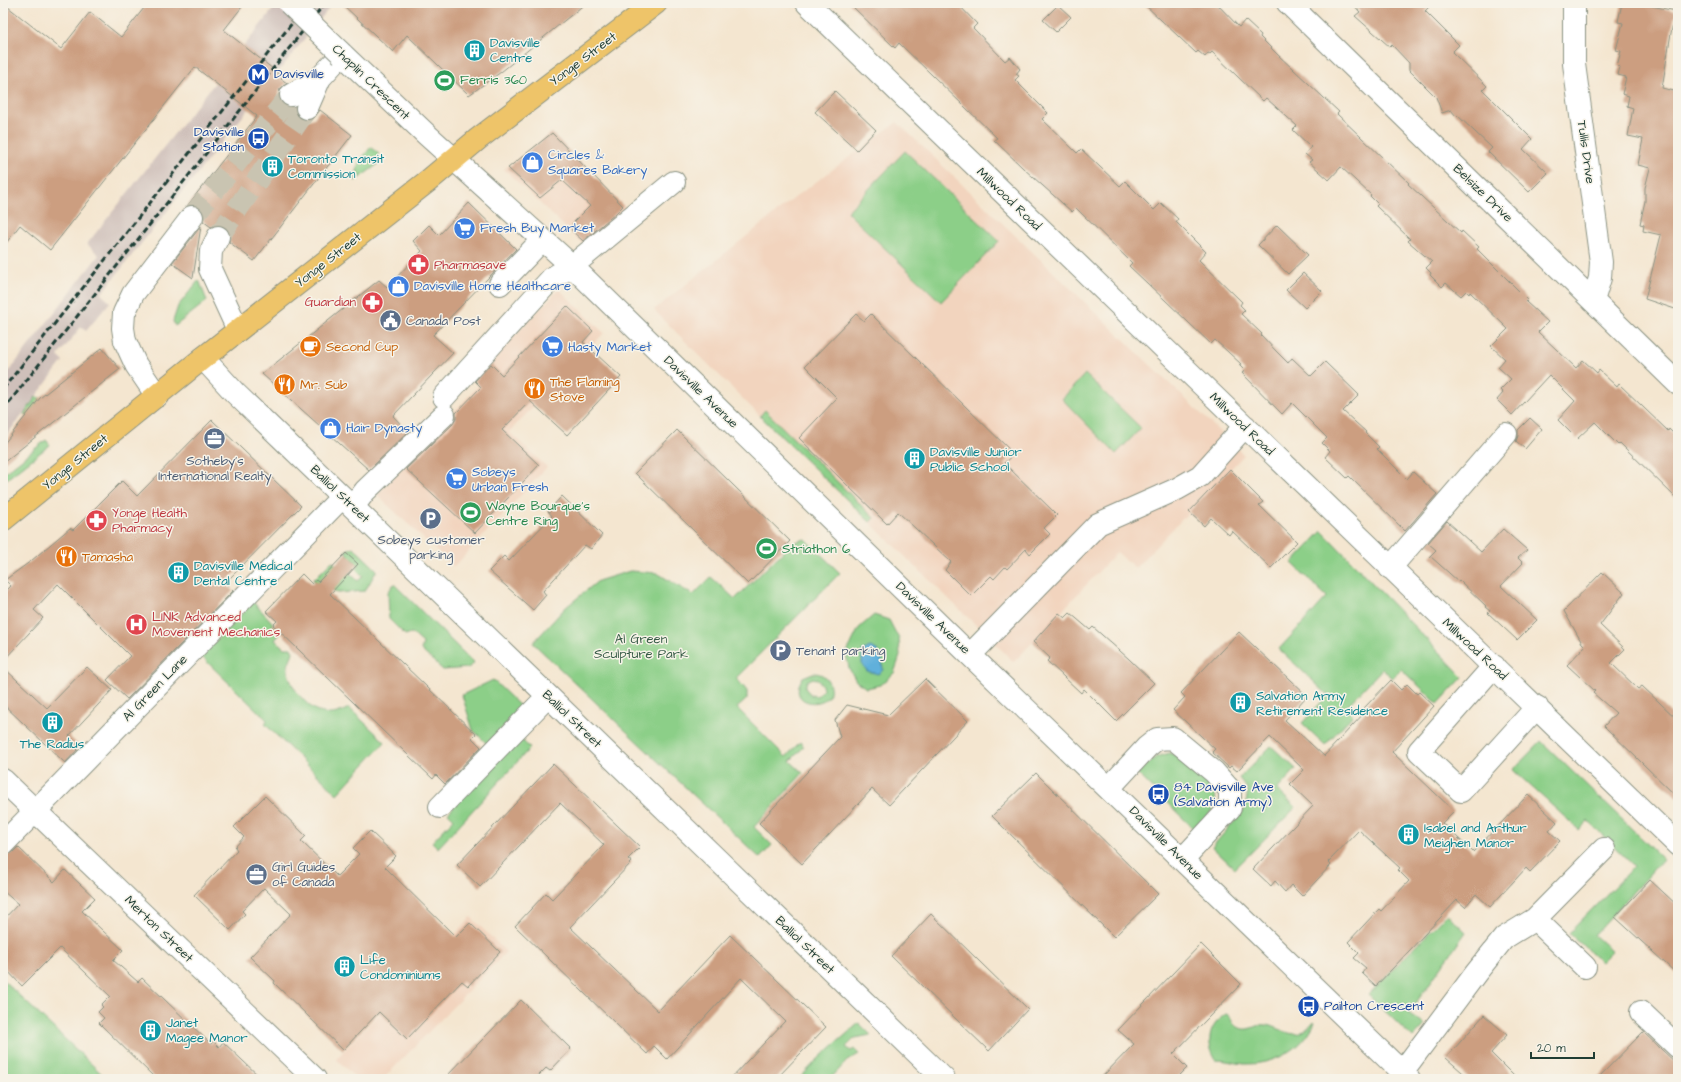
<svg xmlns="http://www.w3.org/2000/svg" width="1681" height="1082" viewBox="0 0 1681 1082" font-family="'Architects Daughter',sans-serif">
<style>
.built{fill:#f2d4be}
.industrial{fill:#cfc0ba}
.green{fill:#8ccf88;stroke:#56865e;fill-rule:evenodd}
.water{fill:#60b0db;stroke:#407688}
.building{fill:#cc9e80}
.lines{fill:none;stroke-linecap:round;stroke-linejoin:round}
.minor-tunnel{stroke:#c9c4b1;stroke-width:22;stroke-dasharray:22 11;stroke-linecap:butt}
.minor-casing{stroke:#8a9282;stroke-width:24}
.major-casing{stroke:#8a9282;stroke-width:24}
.minor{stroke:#fff;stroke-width:22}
.major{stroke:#eec469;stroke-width:22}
.rail{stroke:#1f3d34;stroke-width:3;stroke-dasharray:6 3;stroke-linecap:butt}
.minor-bridge-casing{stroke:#8a9282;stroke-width:24;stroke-linecap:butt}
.minor-bridge{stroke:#fff;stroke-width:22}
.labels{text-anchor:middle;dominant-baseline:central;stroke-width:3;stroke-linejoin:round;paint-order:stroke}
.culture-label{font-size:13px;fill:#0d838f;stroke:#f7f3e8;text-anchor:start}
.street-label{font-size:13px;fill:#1f3d34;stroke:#f7f3e8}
.transit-label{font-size:13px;fill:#164399;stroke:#f7f3e8;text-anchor:start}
.leisure-label{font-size:13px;fill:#27864d;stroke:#f7f3e8;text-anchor:start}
.shop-label{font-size:13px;fill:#366cbe;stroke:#f7f3e8;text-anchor:start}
.health-label{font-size:13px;fill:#be3a42;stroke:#f7f3e8;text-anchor:start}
.service-label{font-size:13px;fill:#4e5e75;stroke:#f7f3e8;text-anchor:start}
.food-label{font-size:13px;fill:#c56008;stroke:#f7f3e8;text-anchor:start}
.park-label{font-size:13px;fill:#355a45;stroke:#f7f3e8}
</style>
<rect width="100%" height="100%" fill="#f7f3e8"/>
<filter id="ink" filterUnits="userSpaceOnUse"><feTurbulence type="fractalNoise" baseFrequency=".025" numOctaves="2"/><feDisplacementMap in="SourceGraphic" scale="8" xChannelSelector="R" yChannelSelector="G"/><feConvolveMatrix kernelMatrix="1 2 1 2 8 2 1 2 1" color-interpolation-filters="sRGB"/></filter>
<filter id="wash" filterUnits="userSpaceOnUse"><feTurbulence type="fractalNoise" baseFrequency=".012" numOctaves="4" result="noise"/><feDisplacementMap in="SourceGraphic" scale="16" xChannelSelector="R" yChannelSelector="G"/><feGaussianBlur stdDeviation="0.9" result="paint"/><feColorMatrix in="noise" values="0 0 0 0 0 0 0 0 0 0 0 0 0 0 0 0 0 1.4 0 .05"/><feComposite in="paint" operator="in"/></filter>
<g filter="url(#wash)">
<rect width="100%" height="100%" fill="#f4e6d0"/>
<path class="built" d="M897 122 1244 455 1135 568 1117 552 1014 662 760 416 654 310 797 196Z
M551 133 630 212 586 247 504 169Z
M559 289 604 333 509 432 547 467 454 567 377 495 479 385 473 379Z
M471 917 506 952 383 1079H357L336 1059Z"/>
<path class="industrial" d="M278 3H333L101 294 110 302 86 331 81 327 58 356 63 361 3 440V379L99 255 87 244Z"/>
<path class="green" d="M371 147 378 153 379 158 377 165 355 181 359 162Z
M905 151 999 241 941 302 847 212Z
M199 280 207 301 175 326 173 321 178 306Z
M1085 374 1141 428 1116 454 1062 399Z
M36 397 40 398V433L24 414Z
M765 410 874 518 870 522 760 416Z
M46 440 50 445 3 482V474Z
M1322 531 1463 677 1438 704 1401 669 1393 678 1382 669 1346 707 1353 715 1325 745 1302 723 1328 695 1279 649 1327 597 1292 563Z
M805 539 840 573 736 678 747 691V699L737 708 786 757 800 742 804 747 790 761 803 773 754 827 772 845 760 858 533 643 565 608 598 581 630 571 657 573 693 595 711 577 735 599 792 543Z
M353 547 377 570 365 591 338 593 313 580 332 561 340 568 343 567 358 581 363 576 356 569 359 565 345 551Z
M394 584 474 663 468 668 443 670 421 650 423 643 412 633 405 635 389 619 388 592Z
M253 602 273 623 272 625 279 635 275 640 284 648H291L293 652C292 656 289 661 288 666 286 683 307 709 323 713 332 716 341 712 349 708L385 742 337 794 265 724 267 720 201 656Z
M874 615 889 620 899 639 900 656 894 673 881 685 866 688 856 681 849 668 846 654 859 628Z
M813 673C819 673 825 675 828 681 843 710 781 711 803 677ZM813 678C819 680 822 683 823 690L817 696 811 695 805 688 807 681Z
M493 680 522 708 487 744 473 730 462 695Z
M519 737 530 748 438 848 432 842 454 819 448 813Z
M1541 741 1663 859 1594 935 1612 951 1601 962 1569 933 1634 866 1588 821 1579 830 1513 770Z
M1271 746 1296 769 1277 790 1296 807 1235 869 1212 847 1245 809 1248 790 1239 778Z
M1170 753 1181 758 1206 781 1215 792 1216 805 1196 831 1137 773 1156 757Z
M1447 914 1466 932 1408 1014 1425 1025 1413 1038 1368 995Z
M3 980 107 1079H3Z
M1226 1014 1229 1015C1232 1019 1233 1025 1238 1027 1246 1032 1252 1027 1260 1025 1281 1022 1293 1049 1314 1021L1315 1022C1303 1050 1273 1065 1244 1064 1234 1063 1226 1060 1216 1060 1205 1043 1209 1025 1226 1014Z
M859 1023 871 1035 855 1038 846 1047 851 1051 854 1049 859 1054 847 1061 830 1079H799L819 1058Z"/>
<path class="water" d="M870 647 877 650 882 659 883 670 878 674 867 671 862 664V651Z"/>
<g id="blocks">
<path class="building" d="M3 3 61 49 90 12 121 37 148 3H245L224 30 283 77 281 79 287 83 280 89 279 95 280 102 285 106H295L297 115 302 120H308L314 118 320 110 352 135 254 261 229 242 230 236 229 230 224 226 217 225 211 227 203 221 204 213 200 207 193 205 187 206 257 116 195 67 50 250 20 225 3 247Z
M341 3H586L501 72 469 95 407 35 393 52Z
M849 3H957L977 24 973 28 1005 61 1010 57 1020 69 1016 74 1019 76 1015 80 1048 113 1042 119 1077 153 1081 149 1120 186 1125 181 1154 210 1161 203 1178 219 1176 222 1206 252 1199 260 1242 302 1240 305 1245 310 1241 314 1262 334 1261 335 1276 351 1288 363 1292 358 1311 376 1325 362 1359 395 1343 411 1366 432 1365 433 1379 447 1377 449 1407 479 1413 472 1437 494 1405 531 1349 476 1347 478 1325 457 1330 451 1322 443 1327 438 1292 403 1282 414 1242 373 1245 371 1239 365 1241 364 1215 340 1211 344 1165 300 1129 266 1132 263 1076 208 1072 212 1023 168 994 140 997 138 899 43 895 48Z
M1143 3H1216L1239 27 1245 20 1261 35 1260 37 1278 55 1339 112 1337 114 1409 183 1408 184 1461 233 1462 231 1479 247 1477 249 1528 300 1526 302 1548 322 1538 332 1576 368 1583 360 1597 373 1599 370 1617 387 1619 384 1668 431 1669 429 1678 438V500L1620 443 1618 445 1595 422 1577 439 1558 420 1575 401 1549 375 1512 415 1497 400 1503 393 1500 390 1511 379 1498 367 1505 359 1491 346 1508 329 1470 292 1469 294 1466 291 1461 296 1446 283 1442 287 1430 275 1431 273 1426 268 1432 262 1408 241 1410 239 1376 206 1378 204 1370 196 1371 195 1341 167 1329 180 1309 162 1312 160 1305 154 1311 147 1293 130 1297 126 1266 98 1263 101 1212 52 1210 54 1208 53 1205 57 1198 51 1196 53Z
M1352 3H1433L1425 11 1459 45 1452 52 1487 86 1483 90 1532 139 1523 149 1548 173 1529 192 1488 152 1492 148 1457 115 1456 116 1451 110 1442 113 1436 97 1409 70V63L1392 45 1390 47 1355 16 1360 12Z
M1622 3H1637L1676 11 1671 33 1662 88 1678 92V101L1674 120 1678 121V310L1645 299 1661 235 1643 231 1644 225 1640 224 1645 201V188L1650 168 1638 165 1643 139 1628 136 1633 108 1627 106 1629 96 1622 94 1626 77 1618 75 1620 67 1617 66 1621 51 1616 50 1623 23 1618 22Z
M1058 5 1071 17 1056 32 1043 20Z
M835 91 876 130 857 150 815 112Z
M552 133 623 206 615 214 583 241 572 231V224L590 206 562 180 540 198 508 168Z
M469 203 516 249 433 335 453 353 393 416 408 432 369 470 262 374 379 280 387 287 422 251 413 241 429 225 439 235Z
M1277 225 1308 255 1288 274 1258 245Z
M201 226 193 278 172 263Z
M1303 273 1322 291 1305 308 1286 290Z
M567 306 593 331 583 342 621 377 567 435 530 401 502 430 539 465 475 533 406 469 453 424 456 419V413L481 387 475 381 491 364 502 375Z
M856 314 864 321 871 314 1014 454 1004 463 1057 515 1044 528 1050 534 1030 554 1026 549 1007 569 1005 567 994 579 991 576 971 596 945 570 951 562 898 512 887 524 799 438 837 398 805 366Z
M102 348 120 369 3 463V445L40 398Z
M1530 418 1542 429 1525 449 1516 441 1518 436V430Z
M212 420 301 506 225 583 233 591 127 699 107 680 130 656 58 584 34 610 43 618 3 661V594L11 586 5 580 31 561 70 528 73 530 122 481 137 496Z
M677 430 790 541 748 584 635 473Z
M1230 469 1263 502 1259 505 1297 542 1271 568 1232 531 1229 535 1211 518 1204 526 1189 512Z
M562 496 602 535 591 549 585 545 543 591 546 595 533 610 489 571 504 556 509 561 552 516 548 511Z
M1447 521 1481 552 1503 529 1527 550 1518 558 1523 563 1501 586 1537 620 1517 640 1488 613 1490 611 1485 607 1486 606 1460 581 1459 582 1430 556 1436 550 1428 543Z
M346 553 358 564 330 594 476 734 472 738 481 747 445 784 436 775 433 779 273 625 277 621 266 611 302 574 312 584 316 580 318 582Z
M1602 572 1624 593 1600 625 1625 649 1611 663 1638 689 1642 686 1678 720V798L1604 726 1616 713 1593 693 1595 691 1567 665 1585 646 1582 643 1564 611Z
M1059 613 1065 618 1070 613 1090 630 1093 627 1129 659 1154 683 1116 721 1084 689 1081 693 1047 661 1050 658 1033 642Z
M1239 632 1307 696 1285 720 1324 756 1366 711 1364 708 1391 680 1401 690 1407 684 1417 694 1419 692 1434 706 1392 752 1454 811 1442 823 1473 852 1528 795 1557 822 1549 831 1560 841 1530 872 1526 868 1490 907 1476 894 1465 907 1457 900 1376 986 1362 973 1366 968 1354 958 1359 953 1348 942 1379 909 1381 911 1409 881 1398 870 1400 868 1359 830 1328 862 1331 865 1302 896 1291 885 1285 892 1275 881 1271 886 1253 869 1313 806 1290 784 1304 770 1270 737 1237 771 1231 766 1229 768 1212 752 1215 749 1173 710 1185 697 1181 693Z
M3 667 47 708 87 667 112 690 69 736 80 747 65 763 3 704Z
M925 679 968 721 889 805 872 789 802 864 759 823 840 737 835 720 847 705 888 715Z
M553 764 640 847 628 859 632 862 570 927 658 1011 730 935 826 1027 776 1079H730L785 1021 741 978 667 1059 654 1046 647 1054 515 926 546 893 552 899 604 845 560 803 480 887 457 865Z
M1036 773 1158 894 1114 937 992 816Z
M265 796 306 836 301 841 337 876 359 854 353 848 370 831 396 856 385 867 456 937 470 923 500 952 468 986 462 981 407 1039 379 1012 343 1050 274 983 275 981 250 957 291 914 264 888 242 911 245 914 230 930 194 895 237 850 235 847 244 837 234 827Z
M18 847 54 882 65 870 95 898 82 911 123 950 113 960 138 982 142 978 211 1044 213 1041 219 1047 223 1042 262 1079H156L99 1023 104 1018 98 1012 103 1007 101 1005 110 996 60 948 22 986 3 966V920L18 904 3 891V856L12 853Z
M1650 880 1678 906V975L1615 917Z
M931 914 1028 1009 989 1051 891 956Z
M1201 944 1241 984 1173 1054 1187 1068 1176 1079H1100L1134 1044 1118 1030Z
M521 1000 571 1049 550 1071 546 1068 535 1079H444Z
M1484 1015 1507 1035 1491 1053 1517 1079H1470L1446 1058Z
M1643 1032 1678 1065V1079H1597Z"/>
</g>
</g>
<g filter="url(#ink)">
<use href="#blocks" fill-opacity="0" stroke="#8a9282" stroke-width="1"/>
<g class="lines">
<path class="minor-tunnel" d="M192 217 291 95
M218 237 307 108"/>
<defs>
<path id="minor" d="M807 3 1678 845
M1288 3 1678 384
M1574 3V64L1601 262 1600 278 1593 301
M291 95 320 78 342 54 426 134 572 266 970 655 1409 1079
M307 108 320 78
M218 237 211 251 210 269 238 330
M500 284 542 240
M203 358 235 393 944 1079
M157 396 136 365 125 341 123 328 124 313 133 294 192 217
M444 397 552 278 572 266 674 182
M353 507 365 491 444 415
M1390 568 1506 434
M970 655 1098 524 1177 489 1200 476 1245 426
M1494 666 1419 751 1461 791 1537 707
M3 780 315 1079
M1109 788 1147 747 1157 739 1173 738 1214 772 1230 790V808L1182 860
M440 807 548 696
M3 844 342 497
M1535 919 1585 967
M1641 1012 1678 1047
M1402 1072 1476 973 1504 938 1535 919 1604 849"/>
<path id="major" d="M3 520 203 358 428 181 478 139 656 3"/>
</defs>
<use href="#minor" class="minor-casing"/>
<use href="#major" class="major-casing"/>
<use href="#minor" class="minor"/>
<use href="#major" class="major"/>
<path class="rail" d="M3 389 308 3
M3 410 325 3"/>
<defs>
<path id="minor-bridge" d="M289 3 342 54"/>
</defs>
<use href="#minor-bridge" class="minor-bridge-casing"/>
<use href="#minor-bridge" class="minor-bridge"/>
</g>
</g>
<defs>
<symbol id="building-disc" viewBox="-11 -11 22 22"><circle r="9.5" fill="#0f9aa8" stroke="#f7f3e8"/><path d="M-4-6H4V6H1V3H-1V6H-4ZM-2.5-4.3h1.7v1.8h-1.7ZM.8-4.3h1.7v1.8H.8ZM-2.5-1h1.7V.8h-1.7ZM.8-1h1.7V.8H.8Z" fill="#fff"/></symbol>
<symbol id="metro-disc" viewBox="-11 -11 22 22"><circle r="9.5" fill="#1a4fb4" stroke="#f7f3e8"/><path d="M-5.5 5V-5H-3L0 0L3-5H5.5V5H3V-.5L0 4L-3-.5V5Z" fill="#fff"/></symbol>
<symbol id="stadium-disc" viewBox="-11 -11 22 22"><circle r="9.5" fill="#2e9e5b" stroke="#f7f3e8"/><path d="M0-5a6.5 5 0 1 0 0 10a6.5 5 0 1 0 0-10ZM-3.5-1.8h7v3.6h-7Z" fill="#fff"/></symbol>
<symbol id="bus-disc" viewBox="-11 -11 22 22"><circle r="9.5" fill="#1a4fb4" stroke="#f7f3e8"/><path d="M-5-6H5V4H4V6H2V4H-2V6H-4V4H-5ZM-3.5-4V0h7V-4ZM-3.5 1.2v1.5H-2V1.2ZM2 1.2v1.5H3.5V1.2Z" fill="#fff"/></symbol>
<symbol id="shop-disc" viewBox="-11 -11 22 22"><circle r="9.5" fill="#3f7fe0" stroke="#f7f3e8"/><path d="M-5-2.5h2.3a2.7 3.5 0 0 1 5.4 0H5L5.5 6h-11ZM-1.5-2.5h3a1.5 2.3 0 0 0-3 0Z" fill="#fff"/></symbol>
<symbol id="supermarket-disc" viewBox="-11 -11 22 22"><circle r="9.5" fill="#3f7fe0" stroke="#f7f3e8"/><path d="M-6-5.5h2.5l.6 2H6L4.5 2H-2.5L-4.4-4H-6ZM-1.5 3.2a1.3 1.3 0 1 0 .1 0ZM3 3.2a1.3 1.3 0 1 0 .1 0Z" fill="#fff"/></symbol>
<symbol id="pharmacy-disc" viewBox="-11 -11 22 22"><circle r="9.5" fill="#e0444e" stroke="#f7f3e8"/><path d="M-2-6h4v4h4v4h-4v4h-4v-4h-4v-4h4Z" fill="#fff"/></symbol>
<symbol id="civic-disc" viewBox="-11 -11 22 22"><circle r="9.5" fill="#5c6f8a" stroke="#f7f3e8"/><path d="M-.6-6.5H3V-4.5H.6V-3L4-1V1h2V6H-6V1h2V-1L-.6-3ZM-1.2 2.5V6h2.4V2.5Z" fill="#fff"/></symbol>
<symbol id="cafe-disc" viewBox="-11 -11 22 22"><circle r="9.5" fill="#e8710a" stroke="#f7f3e8"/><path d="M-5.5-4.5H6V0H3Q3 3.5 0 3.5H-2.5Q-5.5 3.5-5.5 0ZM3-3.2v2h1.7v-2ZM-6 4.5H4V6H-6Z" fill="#fff"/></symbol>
<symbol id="restaurant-disc" viewBox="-11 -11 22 22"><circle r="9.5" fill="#e8710a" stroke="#f7f3e8"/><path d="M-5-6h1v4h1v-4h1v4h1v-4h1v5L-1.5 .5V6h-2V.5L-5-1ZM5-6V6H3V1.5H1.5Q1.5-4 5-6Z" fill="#fff"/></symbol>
<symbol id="office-disc" viewBox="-11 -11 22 22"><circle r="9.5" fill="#5c6f8a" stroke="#f7f3e8"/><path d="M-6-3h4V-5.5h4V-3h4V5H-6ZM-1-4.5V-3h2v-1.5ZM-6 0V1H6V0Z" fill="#fff"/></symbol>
<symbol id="parking-disc" viewBox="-11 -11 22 22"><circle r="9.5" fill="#5c6f8a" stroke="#f7f3e8"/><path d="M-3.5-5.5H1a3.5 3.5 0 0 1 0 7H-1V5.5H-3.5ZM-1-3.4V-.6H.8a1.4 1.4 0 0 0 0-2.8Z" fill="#fff"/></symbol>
<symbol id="hospital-disc" viewBox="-11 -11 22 22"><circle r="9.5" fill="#e0444e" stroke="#f7f3e8"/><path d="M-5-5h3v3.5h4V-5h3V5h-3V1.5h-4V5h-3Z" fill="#fff"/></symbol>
</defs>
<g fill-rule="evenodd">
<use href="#building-disc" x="462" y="38" width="25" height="25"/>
<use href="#metro-disc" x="246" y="62" width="25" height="25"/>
<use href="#stadium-disc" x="432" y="68" width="25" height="25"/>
<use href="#bus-disc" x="246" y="126" width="25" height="25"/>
<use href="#shop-disc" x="520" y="150" width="25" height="25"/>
<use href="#building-disc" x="260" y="154" width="25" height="25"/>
<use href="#supermarket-disc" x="452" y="216" width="25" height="25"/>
<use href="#pharmacy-disc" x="406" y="252" width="25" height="25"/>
<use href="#shop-disc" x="386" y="274" width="25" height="25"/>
<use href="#pharmacy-disc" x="360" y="290" width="25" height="25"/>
<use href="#civic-disc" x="378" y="308" width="25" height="25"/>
<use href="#cafe-disc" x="298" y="334" width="25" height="25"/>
<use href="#supermarket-disc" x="540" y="334" width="25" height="25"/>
<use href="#restaurant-disc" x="272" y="372" width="25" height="25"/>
<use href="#restaurant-disc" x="522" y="376" width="25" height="25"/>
<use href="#shop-disc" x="318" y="416" width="25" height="25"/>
<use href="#office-disc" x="202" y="426" width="25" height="25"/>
<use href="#building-disc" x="902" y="446" width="25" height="25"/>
<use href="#supermarket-disc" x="444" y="466" width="25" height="25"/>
<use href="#stadium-disc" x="458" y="500" width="25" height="25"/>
<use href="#parking-disc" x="418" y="506" width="25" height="25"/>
<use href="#pharmacy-disc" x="84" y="508" width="25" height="25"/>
<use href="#stadium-disc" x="754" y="536" width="25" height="25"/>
<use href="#restaurant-disc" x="54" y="544" width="25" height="25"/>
<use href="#building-disc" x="166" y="560" width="25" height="25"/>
<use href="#hospital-disc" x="124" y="612" width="25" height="25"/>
<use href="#parking-disc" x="768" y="638" width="25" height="25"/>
<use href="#building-disc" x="1228" y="690" width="25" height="25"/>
<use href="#building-disc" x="40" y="710" width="25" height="25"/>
<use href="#bus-disc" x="1146" y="782" width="25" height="25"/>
<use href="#building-disc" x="1396" y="822" width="25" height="25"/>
<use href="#office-disc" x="244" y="862" width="25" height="25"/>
<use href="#building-disc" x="332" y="954" width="25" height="25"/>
<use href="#bus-disc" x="1296" y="994" width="25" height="25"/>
<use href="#building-disc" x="138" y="1018" width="25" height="25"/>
</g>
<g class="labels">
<g class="culture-label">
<text x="490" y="43">Davisville<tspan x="490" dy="15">Centre</tspan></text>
<text x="288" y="159">Toronto Transit<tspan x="288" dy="15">Commission</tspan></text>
<text x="930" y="452">Davisville Junior<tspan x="930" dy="15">Public School</tspan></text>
<text x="194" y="566">Davisville Medical<tspan x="194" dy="15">Dental Centre</tspan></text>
<text x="1256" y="696">Salvation Army<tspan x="1256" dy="15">Retirement Residence</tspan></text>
<text x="52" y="744" text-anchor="middle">The Radius</text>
<text x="1424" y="828">Isabel and Arthur<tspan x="1424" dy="15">Meighen Manor</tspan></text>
<text x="360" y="960">Life<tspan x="360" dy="15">Condominiums</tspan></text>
<text x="166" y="1023">Janet<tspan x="166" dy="15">Magee Manor</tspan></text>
</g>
<g class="street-label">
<text transform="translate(583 59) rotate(-37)">Yonge Street</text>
<text transform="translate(371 82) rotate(44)">Chaplin Crescent</text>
<text transform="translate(1586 152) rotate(82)">Tullis Drive</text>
<text transform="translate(1483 193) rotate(44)">Belsize Drive</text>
<text transform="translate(1009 199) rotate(44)">Millwood Road</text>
<text transform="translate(328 260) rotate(-38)">Yonge Street</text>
<text transform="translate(701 392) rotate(44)">Davisville Avenue</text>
<text transform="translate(1242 424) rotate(44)">Millwood Road</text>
<text transform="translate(75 462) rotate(-39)">Yonge Street</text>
<text transform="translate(340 494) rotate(44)">Balliol Street</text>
<text transform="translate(933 618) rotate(44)">Davisville Avenue</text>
<text transform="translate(1475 649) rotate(43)">Millwood Road</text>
<text transform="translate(155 688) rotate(-46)">Al Green Lane</text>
<text transform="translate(572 719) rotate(44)">Balliol Street</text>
<text transform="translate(1166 843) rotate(45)">Davisville Avenue</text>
<text transform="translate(159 929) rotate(44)">Merton Street</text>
<text transform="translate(805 945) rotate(44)">Balliol Street</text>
</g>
<g class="transit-label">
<text x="274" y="74">Davisville</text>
<text x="244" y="132" text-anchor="end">Davisville<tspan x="244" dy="15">Station</tspan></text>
<text x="1174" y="787">84 Davisville Ave<tspan x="1174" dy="15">(Salvation Army)</tspan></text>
<text x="1324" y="1006">Pailton Crescent</text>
</g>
<g class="leisure-label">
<text x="460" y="80">Ferris 360</text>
<text x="486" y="506">Wayne Bourque's<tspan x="486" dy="15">Centre Ring</tspan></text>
<text x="782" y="549">Striathon 6</text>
</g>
<g class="shop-label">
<text x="548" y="155">Circles &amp;<tspan x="548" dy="15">Squares Bakery</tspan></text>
<text x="480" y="228">Fresh Buy Market</text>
<text x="414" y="286">Davisville Home Healthcare</text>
<text x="568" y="347">Hasty Market</text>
<text x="346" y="428">Hair Dynasty</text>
<text x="472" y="472">Sobeys<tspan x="472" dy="15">Urban Fresh</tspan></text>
</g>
<g class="health-label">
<text x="434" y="265">Pharmasave</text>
<text x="356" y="302" text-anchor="end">Guardian</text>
<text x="112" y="513">Yonge Health<tspan x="112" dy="15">Pharmacy</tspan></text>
<text x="152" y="617">LINK Advanced<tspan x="152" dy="15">Movement Mechanics</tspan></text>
</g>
<g class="service-label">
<text x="406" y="321">Canada Post</text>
<text x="215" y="461" text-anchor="middle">Sotheby's<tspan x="215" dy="15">International Realty</tspan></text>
<text x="431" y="540" text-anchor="middle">Sobeys customer<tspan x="431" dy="15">parking</tspan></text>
<text x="796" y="651">Tenant parking</text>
<text x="272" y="867">Girl Guides<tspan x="272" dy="15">of Canada</tspan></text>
</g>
<g class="food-label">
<text x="326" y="347">Second Cup</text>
<text x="550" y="382">The Flaming<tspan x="550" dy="15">Stove</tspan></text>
<text x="300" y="385">Mr. Sub</text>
<text x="82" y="557">Tamasha</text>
</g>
<g class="park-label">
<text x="641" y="639">Al Green<tspan x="641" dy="15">Sculpture Park</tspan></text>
</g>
</g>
<rect width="1681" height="1082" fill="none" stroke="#f7f3e8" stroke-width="16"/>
<path d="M1531 1052v6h63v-6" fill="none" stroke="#1f3d34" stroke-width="2"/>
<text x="1537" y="1052" font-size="12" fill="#1f3d34" stroke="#f7f3e8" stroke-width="3" paint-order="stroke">20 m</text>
</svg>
